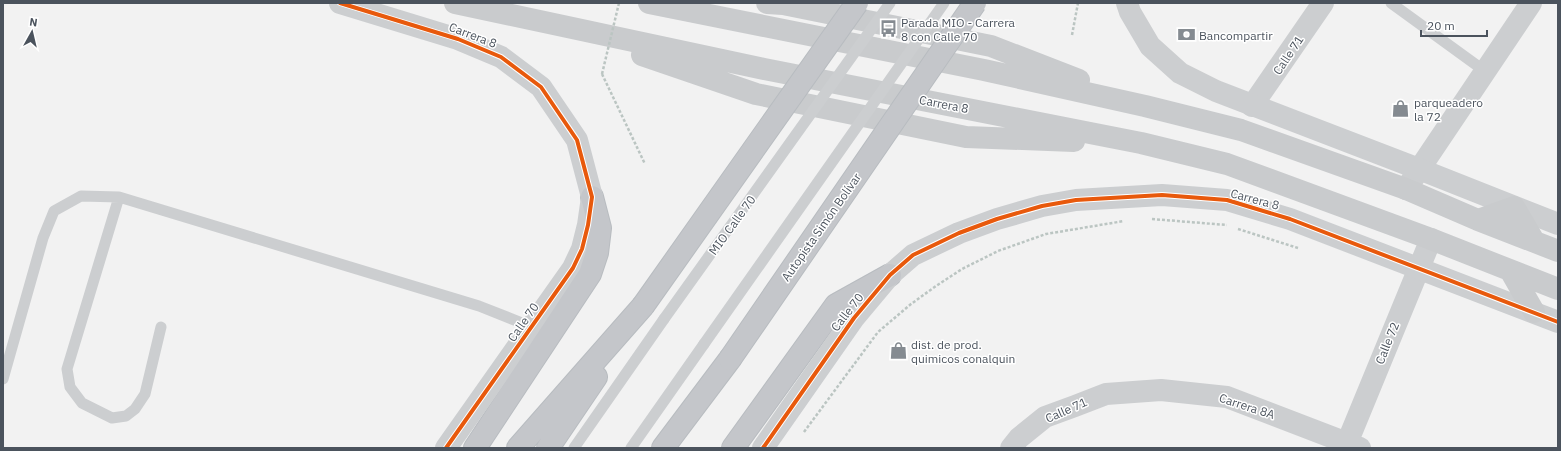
<svg xmlns="http://www.w3.org/2000/svg" width="1561" height="451" viewBox="0 0 1561 451" font-family="'IBM Plex Sans',sans-serif">
<style>
.lines{fill:none;stroke-linecap:round;stroke-linejoin:round}
.trunk-casing{stroke:#b8bcc0;stroke-width:24}
.path{stroke:#bbc5c2;stroke-width:2.5;stroke-dasharray:3 2;stroke-linecap:butt}
.service{stroke:#ccced0;stroke-width:11}
.minor{stroke:#ccced0;stroke-width:22}
.tertiary{stroke:#ccced0;stroke-width:22}
.primary{stroke:#c9cbcd;stroke-width:22}
.trunk{stroke:#c4c6ca;stroke-width:22}
.trunk-bridge-casing{stroke:#b8bcc0;stroke-width:24;stroke-linecap:butt}
.path-bridge{stroke:#bbc5c2;stroke-width:2.5;stroke-dasharray:3 2;stroke-linecap:butt}
.service-bridge{stroke:#ccced0;stroke-width:11}
.trunk-bridge{stroke:#c4c6ca;stroke-width:22}
.cycleway-casing{stroke:#fff;stroke-width:6}
.cycleway{stroke:#e8590c;stroke-width:4}
.labels{text-anchor:middle;dominant-baseline:central;stroke-width:3;stroke-linejoin:round;paint-order:stroke}
.poi-label{font-size:12px;fill:#4b535d;stroke:#fff;text-anchor:start}
.street-label{font-size:12px;fill:#4b535d;stroke:#fff}
</style>
<rect width="100%" height="100%" fill="#f2f2f2"/>
<g class="lines">
<defs>
<path id="trunk" d="M475 448 590 274 597 253 600 228 592 197
M518 448 643 306
M548 448 596 377
M663 448 730 359
M733 448 836 305 890 275"/>
</defs>
<use href="#trunk" class="trunk-casing"/>
<path class="path" d="M1072 35 1078 3
M602 74 645 164
M1152 219 1227 225
M1238 229 1298 248
M804 432 878 332 911 304 936 286 962 269 998 251 1046 234 1124 221"/>
<path class="service" d="M1391 3 1486 72
M119 197 67 369 70 387 82 403 112 418 126 416 135 409 145 394 161 327
M3 379 43 238 54 211 81 196 119 197 479 306 532 327
M574 448 664 319
M631 448 704 344"/>
<path class="minor" d="M1252 106 1323 3
M1406 189 1531 3
M1011 448 1019 438 1045 417 1075 406 1106 394 1161 390 1227 397 1360 448
M1345 448 1431 239"/>
<path class="tertiary" d="M340 3 458 39 501 57 541 87 577 140 592 197 588 225 582 249 573 268 446 448
M1127 3 1130 12 1150 46 1180 73 1216 91 1419 169 1558 224
M763 448 854 318 890 275 913 255 959 233 997 219 1042 206 1076 200 1162 195 1227 200 1290 219 1558 322"/>
<path class="primary" d="M455 3 764 69 1141 143 1227 164 1431 239 1558 289
M649 3 984 70 1145 106 1241 130 1406 189 1478 220 1558 251
M767 3 783 4 991 46 1079 80
M642 55 756 94 966 137 1074 141
M1478 220 1514 207 1534 241
M1510 270 1534 312"/>
<use href="#trunk" class="trunk"/>
<defs>
<path id="trunk-bridge" d="M643 306 857 3
M730 359 975 3"/>
</defs>
<use href="#trunk-bridge" class="trunk-bridge-casing"/>
<path class="path-bridge" d="M602 74 619 3"/>
<path class="service-bridge" d="M664 319 890 3
M704 344 944 3"/>
<use href="#trunk-bridge" class="trunk-bridge"/>
<defs>
<path id="cycleway" d="M340 3 458 39 501 57 541 87 577 140 592 197 588 225 582 249 573 268 446 448
M763 448 854 318 890 275 913 255 959 233 997 219 1042 206 1076 200 1162 195 1227 200 1290 219 1558 322"/>
</defs>
<use href="#cycleway" class="cycleway-casing"/>
<use href="#cycleway" class="cycleway"/>
</g>
<defs>
<symbol id="bus-bare" viewBox="-9 -9 18 18"><path d="M-5-6H5V4H4V6H2V4H-2V6H-4V4H-5ZM-3.5-4V0h7V-4ZM-3.5 1.2v1.5H-2V1.2ZM2 1.2v1.5H3.5V1.2Z" fill="#858b91" stroke="#fff" stroke-width="2.5" paint-order="stroke"/></symbol>
<symbol id="bank-bare" viewBox="-9 -9 18 18"><path d="M-6-4H6V4H-6ZM0-2.3a2.3 2.3 0 1 0 0 4.6a2.3 2.3 0 1 0 0-4.6Z" fill="#858b91" stroke="#fff" stroke-width="2.5" paint-order="stroke"/></symbol>
<symbol id="shop-bare" viewBox="-9 -9 18 18"><path d="M-5-2.5h2.3a2.7 3.5 0 0 1 5.4 0H5L5.5 6h-11ZM-1.5-2.5h3a1.5 2.3 0 0 0-3 0Z" fill="#858b91" stroke="#fff" stroke-width="2.5" paint-order="stroke"/></symbol>
</defs>
<g fill-rule="evenodd">
<use href="#bus-bare" x="876" y="16" width="25" height="25"/>
<use href="#bank-bare" x="1174" y="22" width="25" height="25"/>
<use href="#shop-bare" x="1388" y="96" width="25" height="25"/>
<use href="#shop-bare" x="886" y="338" width="25" height="25"/>
</g>
<g class="labels">
<g class="poi-label">
<text x="901" y="22">Parada MIO - Carrera<tspan x="901" dy="14">8 con Calle 70</tspan></text>
<text x="1199" y="35">Bancompartir</text>
<text x="1414" y="102">parqueadero<tspan x="1414" dy="14">la 72</tspan></text>
<text x="911" y="344">dist. de prod.<tspan x="911" dy="14">quimicos conalquin</tspan></text>
</g>
<g class="street-label">
<text transform="translate(473 35) rotate(21)">Carrera 8</text>
<text transform="translate(1288 55) rotate(-56)">Calle 71</text>
<text transform="translate(944 104) rotate(11)">Carrera 8</text>
<text transform="translate(1255 199) rotate(15)">Carrera 8</text>
<text transform="translate(732 225) rotate(-54)">MIO Calle 70</text>
<text transform="translate(821 227) rotate(-55)">Autopista Simón Bolívar</text>
<text transform="translate(847 312) rotate(-52)">Calle 70</text>
<text transform="translate(523 322) rotate(-55)">Calle 70</text>
<text transform="translate(1387 343) rotate(-68)">Calle 72</text>
<text transform="translate(1247 406) rotate(18)">Carrera 8A</text>
<text transform="translate(1066 410) rotate(-24)">Calle 71</text>
</g>
</g>
<rect width="1561" height="451" fill="none" stroke="#4b535d" stroke-width="8"/>
<g transform="translate(32 32) rotate(8)" stroke="#ffffff" stroke-width="3" paint-order="stroke">
<path d="M0-3L7 15L0 10L-7 15Z" fill="#4b535d"/>
<text y="-6" font-size="11" font-weight="bold" text-anchor="middle" fill="#4b535d">N</text>
</g>
<path d="M1421 30v6h66v-6" fill="none" stroke="#4b535d" stroke-width="2"/>
<text x="1427" y="30" font-size="12" fill="#4b535d" stroke="#ffffff" stroke-width="3" paint-order="stroke">20 m</text>
</svg>
